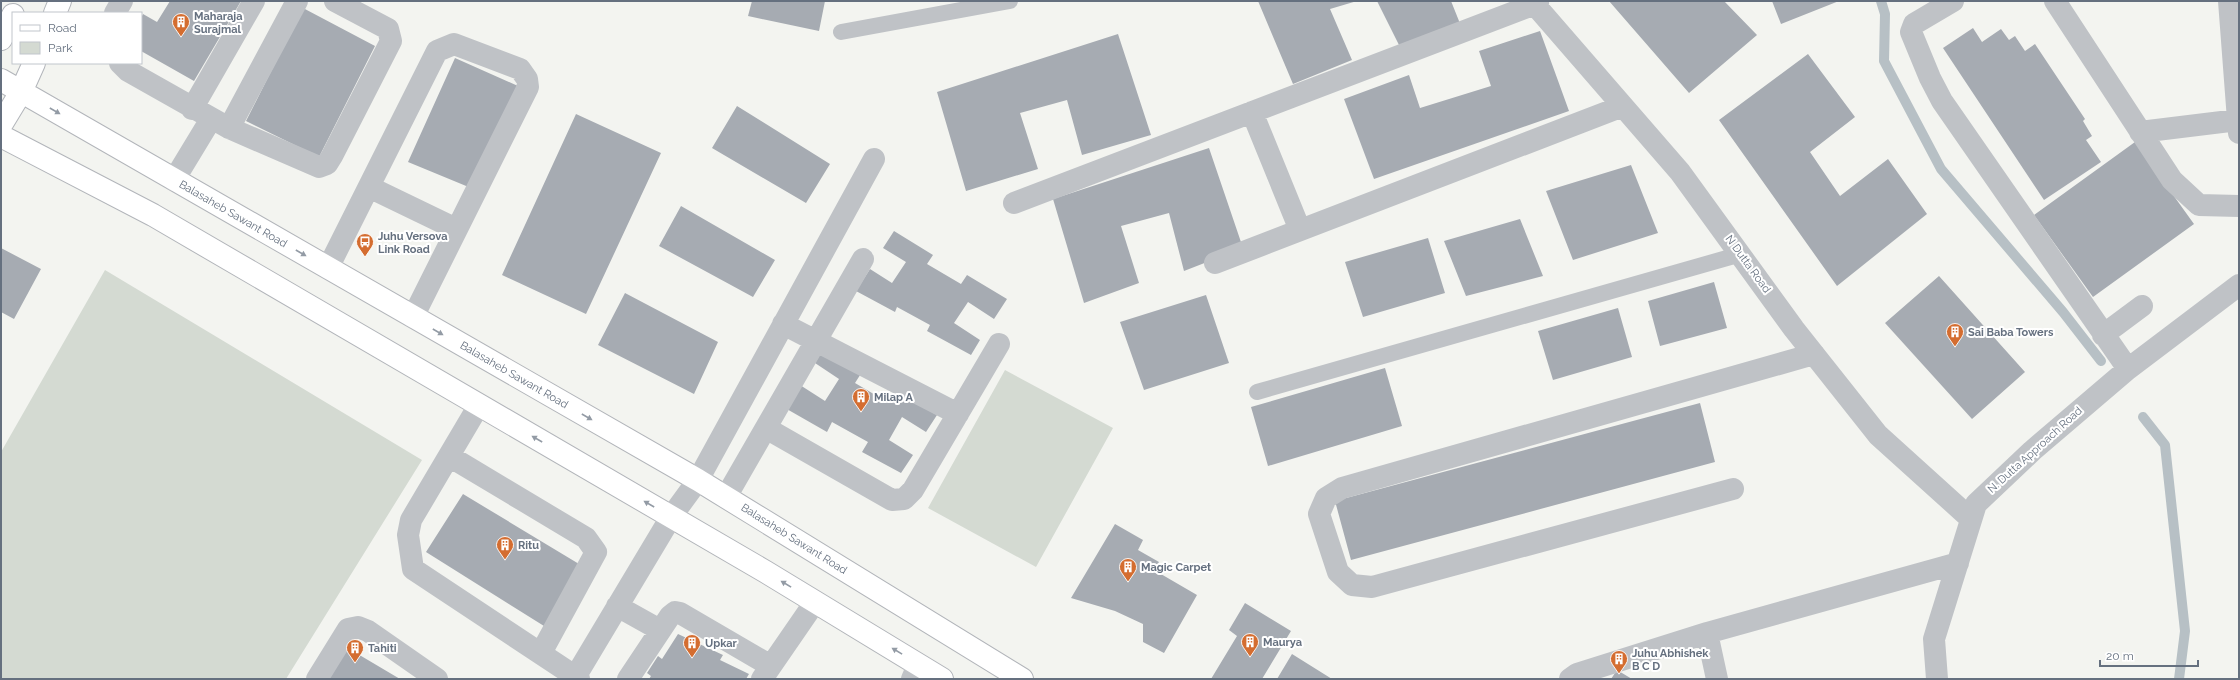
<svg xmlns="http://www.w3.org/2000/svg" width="2240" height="680" viewBox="0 0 2240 680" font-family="Raleway,sans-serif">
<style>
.green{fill:#d4dad2}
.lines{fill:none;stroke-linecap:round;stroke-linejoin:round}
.stream{stroke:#b7c0c5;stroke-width:10}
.building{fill:#a6abb2}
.secondary-casing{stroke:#b2b5ba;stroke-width:24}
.lane{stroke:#bfc2c6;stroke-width:16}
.street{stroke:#bfc2c6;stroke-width:22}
.secondary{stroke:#fff;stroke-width:22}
.oneway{fill:#939ba5}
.labels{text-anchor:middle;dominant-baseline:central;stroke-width:4;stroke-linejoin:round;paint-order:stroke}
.poi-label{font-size:11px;font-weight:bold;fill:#65707f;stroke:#fff;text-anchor:start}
.street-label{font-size:11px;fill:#65707f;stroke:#fff}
</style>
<rect width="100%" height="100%" fill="#f3f4f0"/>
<path class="green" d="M105 270 422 460 286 679H1V452Z
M1005 370 1113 428 1036 567 928 508Z"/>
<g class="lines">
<path class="stream" d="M1881 1 1885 14 1884 61 1941 169 2063 312 2101 361
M2143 417 2165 445 2185 631 2179 679"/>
</g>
<path class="building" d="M170 1H241L194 81 141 51V18L143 14 157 22Z
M752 1H825L819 31 748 16Z
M1258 1H1357L1330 9 1352 60 1293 84Z
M1377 1H1451L1461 26 1401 49Z
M1609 1H1724L1757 35 1689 93Z
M1772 1H1839L1781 24Z
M303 8 375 46 319 157 246 121Z
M1973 28 1982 42 2001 29 2009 40 2015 36 2025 51 2035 44 2085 119 2083 121 2092 136 2086 140 2101 162 2044 200 1943 48Z
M1540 31 1569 111 1374 179 1344 99 1409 75 1420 108 1491 86 1479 51Z
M1118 34 1151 135 1082 155 1067 100 1020 113 1038 169 966 191 937 92Z
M1808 54 1855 117 1810 152 1840 196 1888 159 1927 214 1837 286 1719 120Z
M455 58 518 86 471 188 408 162Z
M737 106 830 164 806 203 712 148Z
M576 114 661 153 586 314 502 275Z
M2135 142 2194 224 2093 297 2034 215Z
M1209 148 1243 248 1184 271 1169 213 1121 226 1139 283 1084 303 1053 199Z
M1631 165 1658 233 1573 260 1546 191Z
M681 206 775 260 753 297 659 246Z
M1520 219 1543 276 1466 296 1444 241Z
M894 231 933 255 927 264 961 284 967 275 1007 299 994 319 968 302 954 323 980 340 971 355 927 331 930 325 897 307 895 312 856 291 870 269 892 283 906 262 883 248Z
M1428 238 1445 293 1363 317 1345 262Z
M1 248 41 269 14 319 1 312Z
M1939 276 2025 372 1972 419 1885 323Z
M1714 282 1727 328 1660 346 1648 301Z
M625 293 718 342 694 394 598 345Z
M1206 295 1229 363 1144 390 1120 322Z
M1618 308 1632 357 1553 380 1538 331Z
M823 349 862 372 855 383 889 403 896 392 937 415 926 432 902 417 889 440 913 455 901 473 862 452 868 442 832 422 827 432 785 408 800 385 825 401 839 379 815 363Z
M1385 368 1402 426 1268 466 1251 407Z
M1700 403 1715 462 1351 560 1335 501Z
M463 494 584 567 544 626 426 552Z
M1115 524 1143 540 1138 550 1159 562 1154 570 1197 595 1164 653 1143 642V624L1115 611 1071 598Z
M1245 603 1291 631 1262 679H1211L1237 636 1229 630Z
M678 634 723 655 720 660 749 674 746 679H649L651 676 647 673 658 656 662 659Z
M346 647 400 679H327Z
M1292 654 1332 679H1277Z
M1617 670 1632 679H1611Z"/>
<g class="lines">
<defs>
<path id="secondary" d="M55 13 60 1
M1 39 13 15
M1 80 698 480 1022 679
M1 125 21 92 34 63
M1 136 153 215 766 572 942 679"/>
</defs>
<use href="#secondary" class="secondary-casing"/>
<path class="lane" d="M841 32 1010 1
M1257 392 1741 254"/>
<path class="street" d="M1537 1 1538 3 1536 6 1680 172 1794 329 1878 435 1971 519
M1953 1 1914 24 1911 32 1930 78 1942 101 2128 369
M2055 1 2172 180 2199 205 2239 206
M2229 1 2239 133
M115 13 122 1
M120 63 128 71 229 128 319 167 327 164 332 156 391 41 388 29 335 1
M192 109 254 1
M1252 112 1300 230
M229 128 297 1
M2140 132 2238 120
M174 180 211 119
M369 187 456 229
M1014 203 1538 3
M1215 263 1623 106
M328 268 437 51 454 44 520 69 527 79 528 87 413 317
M783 324 958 414
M2103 335 2142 306
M479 405 411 520 408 535 413 569 579 679
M766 428 892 500 904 499 913 490 999 344
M449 456 586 538 596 552 541 653
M1733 489 1372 587 1352 585 1338 572 1319 514 1326 498 1342 488 1814 354
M726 497 863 259
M617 606 660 630
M1707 633 1717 679
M317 679 348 629 358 627 368 631 437 679
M574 679 671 517 698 480 874 159
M628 679 670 616 675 612 680 613 771 666
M762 679 815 602
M912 679 918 665
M1570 679 1577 674 1707 633 1958 563
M1937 679 1934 639 1976 504 2032 451 2128 369 2239 285"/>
<use href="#secondary" class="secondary"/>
</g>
<defs><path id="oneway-solid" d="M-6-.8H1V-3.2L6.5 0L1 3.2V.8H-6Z"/></defs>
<g class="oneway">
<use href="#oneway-solid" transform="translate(55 111) rotate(30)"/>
<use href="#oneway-solid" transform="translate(301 253) rotate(30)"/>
<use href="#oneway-solid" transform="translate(438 332) rotate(30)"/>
<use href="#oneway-solid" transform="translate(587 417) rotate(30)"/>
<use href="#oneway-solid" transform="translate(537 439) rotate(-150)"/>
<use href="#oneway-solid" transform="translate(649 504) rotate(-150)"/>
<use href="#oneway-solid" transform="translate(786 584) rotate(-149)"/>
<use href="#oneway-solid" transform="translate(897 651) rotate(-149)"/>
</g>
<defs>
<symbol id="building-pin" viewBox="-11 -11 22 30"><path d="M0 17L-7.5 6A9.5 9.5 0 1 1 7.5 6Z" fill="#d46d30" stroke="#fff"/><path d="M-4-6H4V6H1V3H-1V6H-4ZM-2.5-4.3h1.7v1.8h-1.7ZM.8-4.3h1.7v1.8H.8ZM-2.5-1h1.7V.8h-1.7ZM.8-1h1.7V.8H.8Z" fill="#fff"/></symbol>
<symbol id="bus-pin" viewBox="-11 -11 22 30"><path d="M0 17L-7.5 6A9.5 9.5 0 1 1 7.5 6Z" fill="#d46d30" stroke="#fff"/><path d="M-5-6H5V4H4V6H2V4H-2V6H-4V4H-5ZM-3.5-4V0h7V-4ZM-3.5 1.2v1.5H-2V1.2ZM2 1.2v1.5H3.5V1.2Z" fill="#fff"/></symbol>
</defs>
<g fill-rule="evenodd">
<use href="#building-pin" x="171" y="12" width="20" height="27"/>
<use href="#bus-pin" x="355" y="232" width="20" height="27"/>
<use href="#building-pin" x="1945" y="322" width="20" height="27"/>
<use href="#building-pin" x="851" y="387" width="20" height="27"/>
<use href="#building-pin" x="495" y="535" width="20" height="27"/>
<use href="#building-pin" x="1118" y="557" width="20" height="27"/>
<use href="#building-pin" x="1240" y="632" width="20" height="27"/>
<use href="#building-pin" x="682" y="633" width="20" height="27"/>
<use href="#building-pin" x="345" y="638" width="20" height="27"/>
<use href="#building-pin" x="1609" y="649" width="20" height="27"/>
</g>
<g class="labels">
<g class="poi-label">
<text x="194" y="16">Maharaja<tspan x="194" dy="13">Surajmal</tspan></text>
<text x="378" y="236">Juhu Versova<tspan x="378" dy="13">Link Road</tspan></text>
<text x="1968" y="332">Sai Baba Towers</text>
<text x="874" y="397">Milap A</text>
<text x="518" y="545">Ritu</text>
<text x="1141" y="567">Magic Carpet</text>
<text x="1263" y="642">Maurya</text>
<text x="705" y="643">Upkar</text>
<text x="368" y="648">Tahiti</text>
<text x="1632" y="653">Juhu Abhishek<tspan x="1632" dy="13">B C D</tspan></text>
</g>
<g class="street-label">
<text transform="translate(233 214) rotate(30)">Balasaheb Sawant Road</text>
<text transform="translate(1748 264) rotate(54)">N Dutta Road</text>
<text transform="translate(514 375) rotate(30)">Balasaheb Sawant Road</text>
<text transform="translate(2035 450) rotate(-42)">N. Dutta Approach Road</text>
<text transform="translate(794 539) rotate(32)">Balasaheb Sawant Road</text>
</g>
</g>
<rect width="2240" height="680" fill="none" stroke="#65707f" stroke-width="4"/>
<rect x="12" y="12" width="130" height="52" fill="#ffffff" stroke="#c1c6cc"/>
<rect x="20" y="25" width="20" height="6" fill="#ffffff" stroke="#c1c6cc"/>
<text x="48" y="32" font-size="12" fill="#65707f">Road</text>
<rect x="20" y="42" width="20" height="12" fill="#d4dad2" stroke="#c1c6cc"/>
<text x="48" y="52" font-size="12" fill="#65707f">Park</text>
<path d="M2100 660v6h98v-6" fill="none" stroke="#65707f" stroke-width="2"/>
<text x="2106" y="660" font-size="12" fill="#65707f" stroke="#ffffff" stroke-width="3" paint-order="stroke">20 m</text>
</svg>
